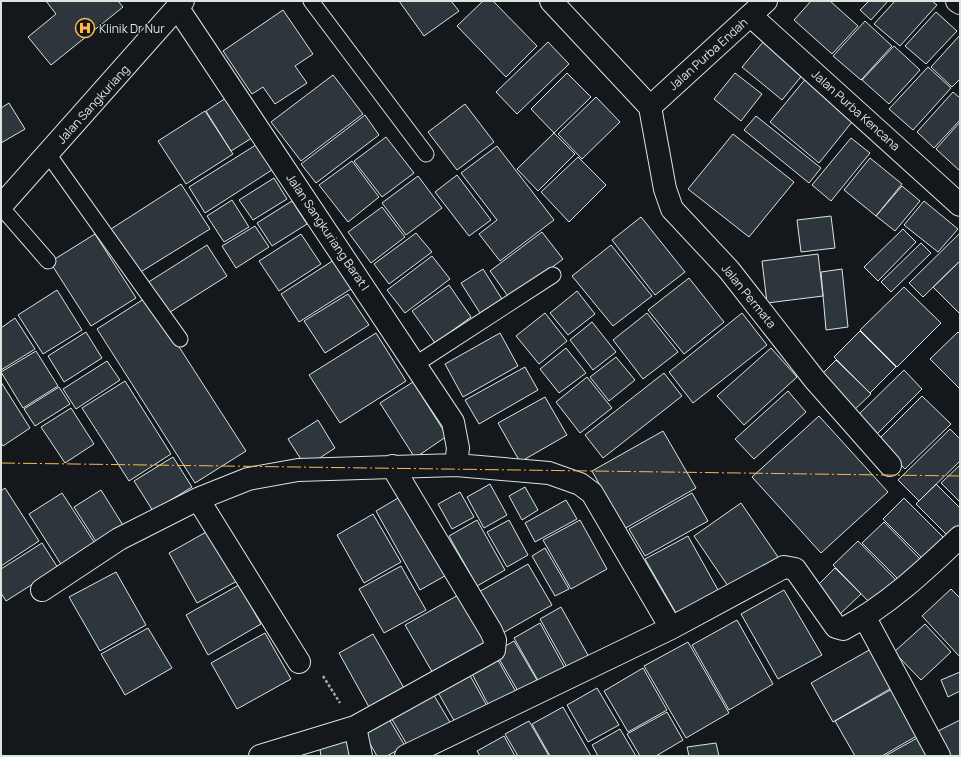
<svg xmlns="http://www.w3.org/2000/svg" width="961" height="757" viewBox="0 0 961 757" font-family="Manrope,sans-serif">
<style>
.building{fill:#2c363c;stroke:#d8e6dc}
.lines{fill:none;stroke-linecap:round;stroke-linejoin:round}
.lane-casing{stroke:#d8e6dc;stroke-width:17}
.street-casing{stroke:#d8e6dc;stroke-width:24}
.primary-casing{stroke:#d8e6dc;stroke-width:24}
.path{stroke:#9da8a2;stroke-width:2.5;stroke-dasharray:3 2;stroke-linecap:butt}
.lane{stroke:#14181c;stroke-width:15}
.street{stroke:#14181c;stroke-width:22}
.primary{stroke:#14181c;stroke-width:22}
.power{stroke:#ffb74d;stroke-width:1;stroke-dasharray:14 3 2 3;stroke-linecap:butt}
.labels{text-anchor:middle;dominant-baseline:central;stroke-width:3;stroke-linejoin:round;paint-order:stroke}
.poi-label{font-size:12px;fill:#d8e6dc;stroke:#14181c;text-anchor:start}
.street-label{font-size:12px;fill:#d8e6dc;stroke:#14181c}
</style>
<rect width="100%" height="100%" fill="#14181c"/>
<path class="building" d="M46 1H118L123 7 51 65 28 37 56 14Z
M399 1H451L459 11 424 36Z
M483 1H493L537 46 506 77 457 26Z
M811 1H830L858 26 832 54 794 20Z
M869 1H888L871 20 860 10Z
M895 1H932L937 5 900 46 874 24Z
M283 10 313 54 295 66 307 83 275 104 263 87 252 94 223 51Z
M936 12 957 31 926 64 905 46Z
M865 21 892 46 861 80 833 56Z
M960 35V79L952 87 931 67Z
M764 41 804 73 782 100 742 67Z
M548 42 569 64 517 114 496 92Z
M894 46 920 70 889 104 862 80Z
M928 67 951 88 913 130 889 109Z
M567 73 591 97 554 133 531 109Z
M735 73 762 94 741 121 714 99Z
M333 75 363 114 301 161 271 122Z
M807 77 856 117 819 163 770 122Z
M953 92 960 98V120L934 148 917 132Z
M229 96 255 136 231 151 206 111Z
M596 97 620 122 582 159 558 134Z
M9 103 25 129 1 143V108Z
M465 104 494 142 457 170 428 132Z
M205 111 233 154 186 184 158 141Z
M365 115 379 135 316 183 301 164Z
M756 116 821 168 809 183 744 130Z
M960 122V171L936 149Z
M554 133 575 154 538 191 517 169Z
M733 134 794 182 749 237 688 189Z
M386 137 414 173 382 197 354 161Z
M851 138 870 153 831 201 812 185Z
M259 143 275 168 205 213 189 187Z
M497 146 554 220 500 261 479 234 497 220 461 173Z
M578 157 606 185 569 222 541 192Z
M870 158 902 184 876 216 844 190Z
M352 161 379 197 348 222 319 185Z
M457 175 491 220 469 236 435 192Z
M418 176 442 208 406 235 382 203Z
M274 178 287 199 253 220 239 200Z
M181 184 210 229 139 273 111 229Z
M902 186 920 201 895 231 876 216Z
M232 200 249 227 224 242 207 216Z
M292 201 307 224 272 246 257 223Z
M924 201 958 229 938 252 904 225Z
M382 207 405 237 371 263 348 232Z
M831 216 835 248 801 252 797 220Z
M641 217 685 272 655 295 612 240Z
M255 226 269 247 236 268 222 246Z
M903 229 916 242 878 281 864 267Z
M542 232 563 259 510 299 490 271Z
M416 233 432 252 389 284 374 264Z
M960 233V261L923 297 909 283Z
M95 234 136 298 91 326 50 262Z
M301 234 321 264 279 291 259 261Z
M921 243 931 253 891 292 881 282Z
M207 245 227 276 167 314 147 283Z
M611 245 652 296 613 326 572 276Z
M818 254 823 296 767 303 762 261Z
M432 256 450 279 405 313 387 290Z
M337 258 354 287 299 322 281 294Z
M960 261V314L933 287Z
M483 269 502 299 480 313 461 283Z
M842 269 848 327 826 330 821 272Z
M689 278 724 322 684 354 648 310Z
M449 285 471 317 435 343 412 311Z
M904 287 941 323 897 367 860 330Z
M57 290 82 330 43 354 18 315Z
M577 291 595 314 568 335 550 313Z
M348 294 369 325 325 353 304 321Z
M147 297 246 451 195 483 97 329Z
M545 313 567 341 539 364 516 336Z
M647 313 678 352 643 379 613 340Z
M742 313 767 345 693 403 669 372Z
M15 318 35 349 1 370V328Z
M592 322 616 352 593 370 570 340Z
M860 331 896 367 870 393 834 357Z
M86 332 102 358 64 382 48 356Z
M958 332 960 334V389L930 359Z
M376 333 406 381 340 423 309 375Z
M500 333 518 366 463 397 445 364Z
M566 348 586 373 559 393 540 369Z
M771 348 797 377 744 425 717 396Z
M36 351 58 386 23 408 1 372Z
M616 357 635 380 609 401 590 377Z
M836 360 871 394 851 413 817 379Z
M107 361 120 380 76 409 63 389Z
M525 367 538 390 479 424 465 400Z
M904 370 922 389 874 437 855 418Z
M664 373 682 396 603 458 585 435Z
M587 377 612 408 580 433 556 402Z
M125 381 171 454 129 481 82 408Z
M1 382 30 428 3 446 1 443Z
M413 382 447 436 415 458 380 403Z
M59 387 70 404 35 426 24 409Z
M788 391 806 412 754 459 735 439Z
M922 396 951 424 905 469 877 441Z
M545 397 567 435 520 462 498 423Z
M71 408 94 444 65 463 41 427Z
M819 416 888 492 821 553 752 477Z
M318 420 335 448 306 467 288 439Z
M950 429 960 439V461L919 501 898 480Z
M663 431 696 488 624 529 592 471Z
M173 457 192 487 153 511 134 481Z
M960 465V502L941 483Z
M490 484 507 515 484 528 467 497Z
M936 484 960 508V526L949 537 916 504Z
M525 487 538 510 522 520 509 496Z
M5 488 39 541 1 566V491Z
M101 490 126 530 99 546 74 507Z
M460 492 474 517 452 529 438 504Z
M62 493 98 548 64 569 29 514Z
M692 493 708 521 645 556 629 529Z
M405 494 450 573 420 590 376 511Z
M904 498 943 537 922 558 883 519Z
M566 500 577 519 535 542 525 523Z
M741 503 778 557 730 589 694 536Z
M373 514 401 562 364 583 337 535Z
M477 520 505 570 477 586 449 536Z
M509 520 528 555 507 567 487 532Z
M580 520 607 569 571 589 543 540Z
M884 522 921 560 900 581 862 543Z
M208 531 237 581 197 603 169 553Z
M688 536 718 590 676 613 645 559Z
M858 541 896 580 871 604 833 565Z
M42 543 58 568 6 601 1 593V569Z
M545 548 569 589 555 596 532 556Z
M528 564 552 605 501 634 477 593Z
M401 566 426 610 384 633 359 589Z
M835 568 861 594 839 615 818 585Z
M116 572 146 625 100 651 69 597Z
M239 585 261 624 208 655 186 615Z
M951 589 960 598V657L922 616Z
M784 590 822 655 778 679 741 614Z
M462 593 491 644 434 675 405 625Z
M561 607 589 657 568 669 540 619Z
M737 620 773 684 729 710 692 645Z
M540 623 566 670 540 684 514 638Z
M925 624 951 652 921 680 894 652Z
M148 628 172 668 125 695 101 654Z
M265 633 291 679 237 709 211 663Z
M373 634 404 688 369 707 339 653Z
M514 641 537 680 518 691 495 652Z
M688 642 729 713 686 738 644 666Z
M871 649 893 687 833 722 811 683Z
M495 655 516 692 489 706 470 670Z
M643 668 667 710 628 732 604 691Z
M468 672 487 706 456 724 436 689Z
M960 672V691L948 697 941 680Z
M597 688 619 725 588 742 567 705Z
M894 688 920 734 882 756H855L835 721Z
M432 692 451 724 409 748 390 716Z
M563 707 591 756H550L532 724Z
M667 712 683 740 656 756H640L627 734Z
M386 714 405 746 387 756H377L361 728Z
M960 720V756H948L936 732Z
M529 721 549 756H518L505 734Z
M620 729 636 756H598L592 745Z
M351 736 355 756H321L319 743Z
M504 736 515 756H480L477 751Z
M919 737 930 756H885Z
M716 743 719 756H689L687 747Z"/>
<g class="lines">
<defs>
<path id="lane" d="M311 1 426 154
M48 154 180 339
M1 207 48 261
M416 364 553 275"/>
<path id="street" d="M551 1 650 107
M957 1 960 3
M177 7 453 422 458 448 456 465
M751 16 960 205
M650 107 665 189 672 209 729 270 815 380 890 465
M650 107 766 1
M198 499 299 662
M42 590 119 539 198 499 248 479 298 470 456 465 549 473 580 484 592 493 671 628
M865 618 939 756
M355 727 361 756
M260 756 355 727 494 650 495 640 491 631 392 466
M406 756 671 628 784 567 795 569 836 627 843 629C887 606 924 571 960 537"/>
<path id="primary" d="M1 206 183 1"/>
</defs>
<use href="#lane" class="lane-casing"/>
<use href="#street" class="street-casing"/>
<use href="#primary" class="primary-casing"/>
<path class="path" d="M323 676 340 703"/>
<use href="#lane" class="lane"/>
<use href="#street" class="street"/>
<use href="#primary" class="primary"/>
<path class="power" d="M1 463 960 476"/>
</g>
<defs>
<symbol id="hospital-ring" viewBox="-11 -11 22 22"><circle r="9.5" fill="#14181c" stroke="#ffb74d" stroke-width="1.5"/><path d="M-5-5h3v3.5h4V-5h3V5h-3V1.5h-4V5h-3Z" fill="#ffb74d"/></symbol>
</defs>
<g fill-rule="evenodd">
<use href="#hospital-ring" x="74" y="17" width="22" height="22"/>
</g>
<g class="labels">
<g class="poi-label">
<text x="99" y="28">Klinik Dr Nur</text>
</g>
<g class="street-label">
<text transform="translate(708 54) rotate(-42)">Jalan Purba Endah</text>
<text transform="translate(93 104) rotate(-48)">Jalan Sangkuriang</text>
<text transform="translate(856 110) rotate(42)">Jalan Purba Kencana</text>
<text transform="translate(328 232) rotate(56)">Jalan Sangkuriang Barat I</text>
<text transform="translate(749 296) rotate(51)">Jalan Permata</text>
</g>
</g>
<rect width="961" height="757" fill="none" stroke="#d8e6dc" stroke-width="4"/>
</svg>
